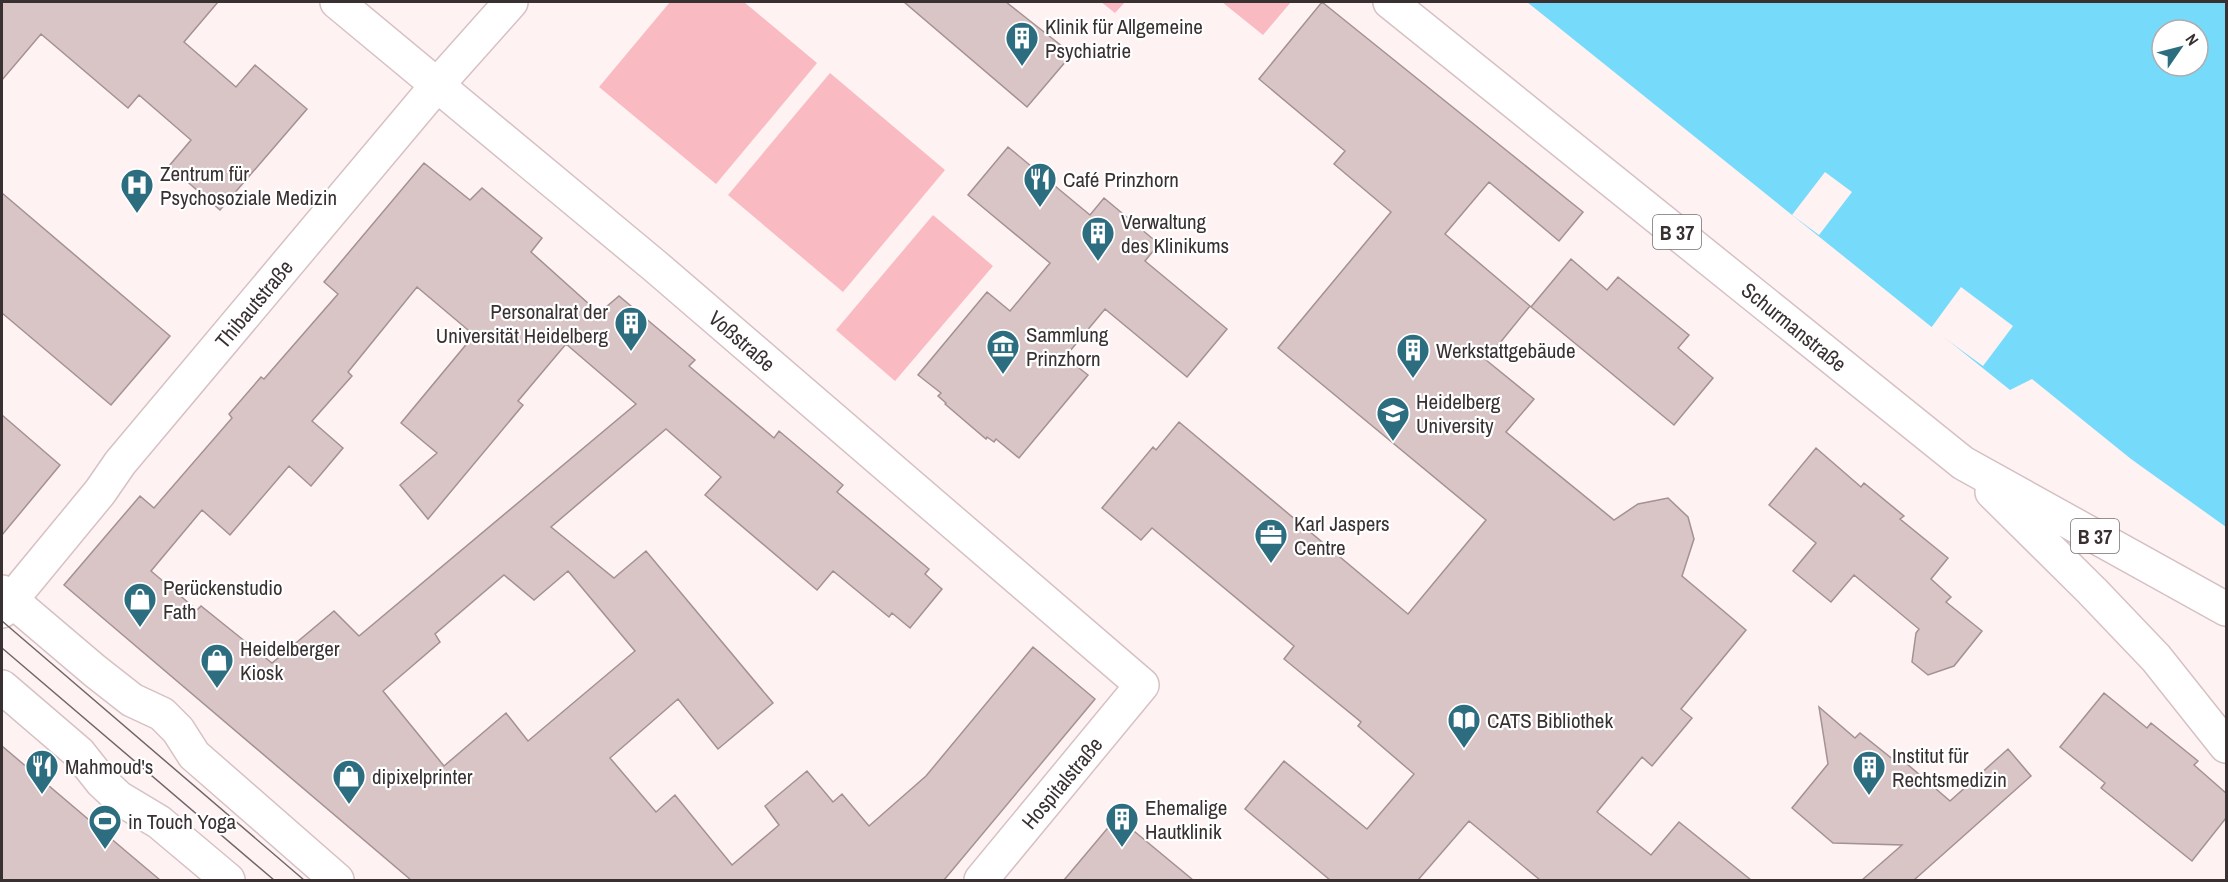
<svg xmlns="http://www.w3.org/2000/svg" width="2228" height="882" viewBox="0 0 2228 882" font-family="'Archivo Narrow',sans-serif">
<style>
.green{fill:#f9bac2}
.water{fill:#76dbfa;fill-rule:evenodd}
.pier{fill:#fff2f3}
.building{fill:#d9c4c6;stroke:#a49193;stroke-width:1.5;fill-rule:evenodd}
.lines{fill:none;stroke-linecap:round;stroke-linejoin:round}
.minor-casing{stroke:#d6c1c4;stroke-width:36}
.tertiary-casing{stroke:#d6c1c4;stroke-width:36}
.primary-casing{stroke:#d6c1c4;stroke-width:36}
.minor{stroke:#fff;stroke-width:33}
.tertiary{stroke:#fff;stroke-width:33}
.primary{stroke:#fff;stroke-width:33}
.tram{stroke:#716768;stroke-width:1.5}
.labels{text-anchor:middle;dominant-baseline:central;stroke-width:4.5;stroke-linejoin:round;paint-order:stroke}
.shield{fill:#fff;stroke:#746e6f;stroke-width:1.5}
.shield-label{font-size:20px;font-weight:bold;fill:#383031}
.poi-label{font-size:21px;fill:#383031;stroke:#fff;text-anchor:start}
.street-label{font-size:21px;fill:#383031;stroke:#fff}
</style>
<rect width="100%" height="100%" fill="#fff2f3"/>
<path class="green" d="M670 2H744L817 63 716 184 599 87Z
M1101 2H1125L1115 13Z
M1222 2H1291L1263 35Z
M830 73 945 170 843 292 728 195Z
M933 215 993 266 895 381 836 330Z"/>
<path class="water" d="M1527 2H2226V527L2131 459 2032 379 2010 390ZM2162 30H2198V66H2162Z"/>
<path class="pier" d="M1825 172 1852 192 1819 235 1792 215Z
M1961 287 2013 326 1983 366 1931 328Z"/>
<path class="building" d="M2 2H218L184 42 236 87 255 65 307 109 220 210 169 166 191 140 139 95 128 108 41 34 2 80Z
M904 2H1006L1072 54 1027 107Z
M1322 2 1583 212 1559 241 1489 182 1445 234 1530 306 1486 360 1534 399 1506 432 1614 520 1638 504 1668 498 1688 517 1694 539 1682 576 1746 630 1681 709 1692 718 1652 766 1642 757 1597 812 1651 855 1679 822 1751 880H1540L1469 821 1418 880H1330L1245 809 1284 761 1367 829 1414 774 1358 726 1361 722 1284 659 1294 646 1152 528 1141 540 1102 508 1153 447 1156 450 1179 422 1408 614 1486 520 1278 348 1391 212 1334 164 1345 151 1259 79Z
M1008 147 1090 215 1104 198 1159 244 1145 261 1227 329 1187 377 1105 309 1065 357 1088 375 1019 458 996 439 994 442 987 437 986 439 945 404 946 403 938 396 941 393 918 375 987 292 1010 311 1050 263 968 195Z
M424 163 470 200 482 188 542 238 531 252 599 313 619 296 695 360 689 366 774 438 779 431 843 485 837 492 929 569 925 574 942 589 910 628 892 613 889 617 833 571 817 590 705 495 721 477 666 429 551 527 614 578 646 551 773 703 718 749 678 699 610 758 656 812 675 795 732 865 779 825 765 806 807 771 833 802 842 794 869 826 926 776 1033 647 1095 699 944 880H411L64 585 140 496 154 508 232 418 229 414 261 377 264 379 338 294 324 282ZM417 287 474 335 401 423 437 453 400 485 428 519 523 405 518 401 566 344 636 404 359 636 334 611 272 663 201 606 197 610 151 571 202 510 230 535 289 466 311 486 343 448 312 421 352 376 348 372ZM568 571 635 651 528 741 506 713 444 766 383 691 440 642 435 634 504 575 534 600Z
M2 193 170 336 111 405 2 313Z
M1571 259 1607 290 1618 277 1689 335 1678 348 1713 378 1674 425 1531 307Z
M2 415 60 465 2 535Z
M1816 448 1861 487 1864 483 1904 516 1900 519 1948 558 1931 579 1951 597 1946 602 1982 631 1954 666 1928 675 1912 662 1916 633 1919 629 1854 575 1831 602 1793 571 1816 543 1769 505Z
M2104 693 2147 728 2151 723 2198 761 2194 765 2226 793V818L2192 861 2101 788 2105 783 2060 747Z
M1819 707 1855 738 1860 733 1895 761 1899 757 1950 801 2008 749 2031 776 1914 880H1862L1902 845 1833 843 1792 808 1828 764Z
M2 746 128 853 160 880H2Z
M1117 817 1193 880H1064Z"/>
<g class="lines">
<defs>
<path id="minor" d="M337 2 655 266 1142 685 981 880
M2 611 100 492 120 463 438 84 511 2"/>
<path id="tertiary" d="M2 592 95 671 132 700 162 714 178 730 194 755 337 880
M2 687 79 753 102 782 119 798 159 822 228 880"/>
<path id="primary" d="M1390 2 1963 463 2226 609
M1992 492 2092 591 2156 658 2226 746"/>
</defs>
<use href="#minor" class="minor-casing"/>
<use href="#tertiary" class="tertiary-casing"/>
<use href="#primary" class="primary-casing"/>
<use href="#minor" class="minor"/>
<use href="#tertiary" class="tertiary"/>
<use href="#primary" class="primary"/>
<path class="tram" d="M2 621 304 880
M2 648 274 880"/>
</g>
<defs>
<symbol id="building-pin" viewBox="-11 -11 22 30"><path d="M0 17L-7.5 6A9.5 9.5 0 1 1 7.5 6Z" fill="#2c6d80" stroke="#fff"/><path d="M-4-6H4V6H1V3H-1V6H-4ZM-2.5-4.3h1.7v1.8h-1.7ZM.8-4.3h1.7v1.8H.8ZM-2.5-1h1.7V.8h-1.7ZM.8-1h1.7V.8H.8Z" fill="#fff"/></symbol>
<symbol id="restaurant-pin" viewBox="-11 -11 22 30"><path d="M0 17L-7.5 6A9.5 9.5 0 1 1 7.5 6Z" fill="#2c6d80" stroke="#fff"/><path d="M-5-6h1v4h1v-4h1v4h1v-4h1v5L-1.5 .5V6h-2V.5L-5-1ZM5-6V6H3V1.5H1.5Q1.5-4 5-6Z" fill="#fff"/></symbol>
<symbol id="hospital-pin" viewBox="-11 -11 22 30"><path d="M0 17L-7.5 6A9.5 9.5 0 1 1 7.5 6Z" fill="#2c6d80" stroke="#fff"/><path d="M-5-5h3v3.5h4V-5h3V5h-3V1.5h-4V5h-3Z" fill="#fff"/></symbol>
<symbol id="museum-pin" viewBox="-11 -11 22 30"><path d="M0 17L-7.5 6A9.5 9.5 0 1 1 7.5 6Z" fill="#2c6d80" stroke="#fff"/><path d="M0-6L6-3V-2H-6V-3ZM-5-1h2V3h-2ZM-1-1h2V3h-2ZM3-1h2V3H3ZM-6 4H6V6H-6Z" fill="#fff"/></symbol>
<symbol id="university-pin" viewBox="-11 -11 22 30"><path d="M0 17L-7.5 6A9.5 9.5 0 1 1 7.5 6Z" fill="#2c6d80" stroke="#fff"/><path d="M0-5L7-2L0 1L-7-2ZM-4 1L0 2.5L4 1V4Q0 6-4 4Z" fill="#fff"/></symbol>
<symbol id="office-pin" viewBox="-11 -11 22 30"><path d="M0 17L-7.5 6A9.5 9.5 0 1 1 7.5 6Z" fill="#2c6d80" stroke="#fff"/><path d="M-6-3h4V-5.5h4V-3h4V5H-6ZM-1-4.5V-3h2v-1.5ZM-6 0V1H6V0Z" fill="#fff"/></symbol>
<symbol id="shop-pin" viewBox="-11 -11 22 30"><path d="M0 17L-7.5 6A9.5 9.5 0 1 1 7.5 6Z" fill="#2c6d80" stroke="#fff"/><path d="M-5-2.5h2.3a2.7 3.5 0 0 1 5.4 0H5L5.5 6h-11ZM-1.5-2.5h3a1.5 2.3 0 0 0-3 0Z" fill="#fff"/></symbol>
<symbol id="library-pin" viewBox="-11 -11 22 30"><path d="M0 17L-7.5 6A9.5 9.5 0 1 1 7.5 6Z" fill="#2c6d80" stroke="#fff"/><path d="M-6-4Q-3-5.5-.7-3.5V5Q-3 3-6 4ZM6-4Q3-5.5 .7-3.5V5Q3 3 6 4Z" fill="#fff"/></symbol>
<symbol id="stadium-pin" viewBox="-11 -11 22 30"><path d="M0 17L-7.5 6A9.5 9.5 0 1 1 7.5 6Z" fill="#2c6d80" stroke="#fff"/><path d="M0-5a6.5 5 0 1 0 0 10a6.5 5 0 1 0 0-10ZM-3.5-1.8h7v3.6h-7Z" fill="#fff"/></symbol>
</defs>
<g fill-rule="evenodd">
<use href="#building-pin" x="1003" y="19" width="38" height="52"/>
<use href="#restaurant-pin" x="1021" y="160" width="38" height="52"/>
<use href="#hospital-pin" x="118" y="166" width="38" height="52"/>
<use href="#building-pin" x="1079" y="214" width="38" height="52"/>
<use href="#building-pin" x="612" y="304" width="38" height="52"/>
<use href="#museum-pin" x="984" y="327" width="38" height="52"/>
<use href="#building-pin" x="1394" y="331" width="38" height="52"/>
<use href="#university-pin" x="1374" y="394" width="38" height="52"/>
<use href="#office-pin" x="1252" y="516" width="38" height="52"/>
<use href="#shop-pin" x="121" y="580" width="38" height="52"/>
<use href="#shop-pin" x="198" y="641" width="38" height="52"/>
<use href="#library-pin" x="1445" y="701" width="38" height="52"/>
<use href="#restaurant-pin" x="23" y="747" width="38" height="52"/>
<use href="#building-pin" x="1850" y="748" width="38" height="52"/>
<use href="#shop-pin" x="330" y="757" width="38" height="52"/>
<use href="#building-pin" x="1103" y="800" width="38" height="52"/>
<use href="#stadium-pin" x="86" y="802" width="38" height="52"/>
</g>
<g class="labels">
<g class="shield">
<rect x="1653" y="215" width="48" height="34" rx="4.5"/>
<rect x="2071" y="519" width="48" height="34" rx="4.5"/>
</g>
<g class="shield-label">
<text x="1677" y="232">B 37</text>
<text x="2095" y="536">B 37</text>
</g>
<g class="poi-label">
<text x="1045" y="26">Klinik für Allgemeine<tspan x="1045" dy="24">Psychiatrie</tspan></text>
<text x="160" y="173">Zentrum für<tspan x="160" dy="24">Psychosoziale Medizin</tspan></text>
<text x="1063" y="179">Café Prinzhorn</text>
<text x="1121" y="221">Verwaltung<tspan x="1121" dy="24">des Klinikums</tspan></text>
<text x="608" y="311" text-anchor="end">Personalrat der<tspan x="608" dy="24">Universität Heidelberg</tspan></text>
<text x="1026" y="334">Sammlung<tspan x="1026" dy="24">Prinzhorn</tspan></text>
<text x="1436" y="350">Werkstattgebäude</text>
<text x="1416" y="401">Heidelberg<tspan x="1416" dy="24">University</tspan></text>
<text x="1294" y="523">Karl Jaspers<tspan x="1294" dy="24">Centre</tspan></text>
<text x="163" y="587">Perückenstudio<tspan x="163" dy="24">Fath</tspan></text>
<text x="240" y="648">Heidelberger<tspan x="240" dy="24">Kiosk</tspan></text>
<text x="1487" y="720">CATS Bibliothek</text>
<text x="1892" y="755">Institut für<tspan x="1892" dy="24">Rechtsmedizin</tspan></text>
<text x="65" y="766">Mahmoud's</text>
<text x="372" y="776">dipixelprinter</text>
<text x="1145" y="807">Ehemalige<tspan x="1145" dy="24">Hautklinik</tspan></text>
<text x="128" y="821">in Touch Yoga</text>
</g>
<g class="street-label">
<text transform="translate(254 304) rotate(-50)">Thibautstraße</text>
<text transform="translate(1794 327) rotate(39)">Schurmanstraße</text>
<text transform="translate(742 341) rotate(41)">Voßstraße</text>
<text transform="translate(1062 783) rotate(-50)">Hospitalstraße</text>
</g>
</g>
<rect width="2228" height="882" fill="none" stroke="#383031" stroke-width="6"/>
<g transform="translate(2180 48) rotate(55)"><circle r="28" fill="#ffffff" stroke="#afacad" stroke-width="1.5"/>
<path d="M0-4.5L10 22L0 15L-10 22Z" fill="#2c6d80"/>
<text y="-9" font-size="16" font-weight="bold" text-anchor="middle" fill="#383031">N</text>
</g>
</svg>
